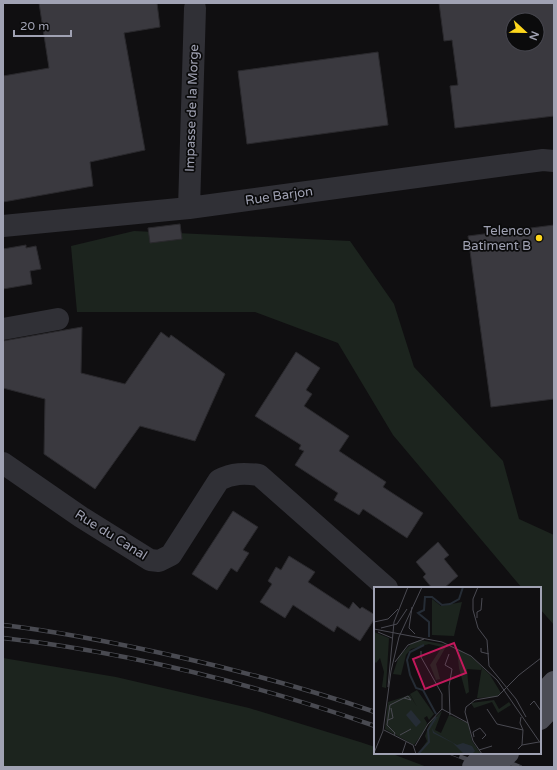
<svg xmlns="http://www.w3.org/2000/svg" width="557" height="770" viewBox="0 0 557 770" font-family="'Varela Round',sans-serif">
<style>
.green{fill:#1c241e}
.building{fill:#3a393f;stroke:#2a292d;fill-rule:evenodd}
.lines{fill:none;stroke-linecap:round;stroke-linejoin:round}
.minor{stroke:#303036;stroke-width:22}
.major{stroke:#4c4d55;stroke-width:22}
.rail-casing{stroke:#494a51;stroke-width:4.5}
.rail{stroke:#0b0b0c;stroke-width:3;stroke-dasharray:9;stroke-linecap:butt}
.major-bridge{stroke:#4c4d55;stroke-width:22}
.poi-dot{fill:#fdd61c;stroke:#0b0b0c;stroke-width:1.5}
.labels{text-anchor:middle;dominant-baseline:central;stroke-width:3.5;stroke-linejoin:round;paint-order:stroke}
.street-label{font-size:13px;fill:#a0a2b3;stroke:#0b0b0c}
.poi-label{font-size:13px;fill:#a0a2b3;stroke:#0b0b0c;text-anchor:end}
.inset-river{fill:none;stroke:#252c35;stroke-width:2}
.inset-road{fill:none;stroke:#4a4a52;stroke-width:1}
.view{fill:#c2185b;fill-opacity:0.15;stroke:#c2185b;stroke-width:2}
.inset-edge{fill:none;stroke:#a0a2b3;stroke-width:2}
</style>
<rect width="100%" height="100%" fill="#100f11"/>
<path class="green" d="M134 231 350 241 394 304 414 367 503 461 519 519 554 535V625L540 609V588H522L393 435 338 343 255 312H77L71 246Z
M3 658 116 677 249 708 360 742 375 747V753H390L427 767H3Z"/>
<path class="building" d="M39 3H157L160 27 124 33 145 150 90 162 93 186 3 202V76L49 68Z
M439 3H554V116L455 128 450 86 458 85 452 40 444 41ZM513 20H537V44H513Z
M378 52 388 125 247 144 238 71Z
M180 224 182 239 150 243 148 228Z
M554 225V399L491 407 468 236Z
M26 245V248L36 246 41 269 30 271 32 284 3 289V249Z
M82 327 81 373 125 384 161 332 169 338 171 335 225 374 195 441 140 426 95 489 44 454 45 399 3 388V341Z
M296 352 320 368 306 390 312 394 304 406 349 436 339 451 386 482 383 487 423 513 407 538 363 509 359 515 334 500 338 493 295 465 304 451 299 449 301 445 255 416Z
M233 511 258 527 243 550 249 553 237 572 231 568 217 590 192 574Z
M438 542 449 555 444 559 458 576 444 588H432L423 577 426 574 416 562Z
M289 556 315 572 308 582 349 609 353 602 360 609 362 607 375 615V618L360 641 337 626 334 632 293 605 285 618 260 602 272 584 268 581 276 567 281 570Z"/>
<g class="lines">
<path class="minor" d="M189 208 195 8
M3 226 189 208 543 160 554 161
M3 329 58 319
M3 463 81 517 150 560 159 561 171 555 219 480C233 473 244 473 259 475L387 588"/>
<path class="major" d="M540 697 554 682
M540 719 554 704"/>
<defs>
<path id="rail" d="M3 625C62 632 121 644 179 657 245 672 311 690 375 712
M3 638C127 652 257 685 375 726
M451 753 487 767
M486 753 520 767"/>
</defs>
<use href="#rail" class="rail-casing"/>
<use href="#rail" class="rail"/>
<path class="major-bridge" d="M473 767 487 753
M493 767 508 753"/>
</g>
<circle class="poi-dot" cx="539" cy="238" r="4"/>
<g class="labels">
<g class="street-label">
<text transform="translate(192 108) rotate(-88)">Impasse de la Morge</text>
<text transform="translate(279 196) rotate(-8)">Rue Barjon</text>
<text transform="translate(111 535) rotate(32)">Rue du Canal</text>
</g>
<g class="poi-label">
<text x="531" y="231">Telenco<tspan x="531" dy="15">Batiment B</tspan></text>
</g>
</g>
<g transform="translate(374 587)">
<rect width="167" height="167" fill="#100f11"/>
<path d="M58 12 67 19 88 15 80 49 58 48ZM0 45 15 51 12 101 8 100 10 85 6 71 2 76 0 74ZM46 53 73 58 62 77 66 92 62 93 56 78 68 60 55 57 37 62 32 68 27 88 19 87 25 69 38 56ZM83 61 99 71 116 88 127 106 122 110 103 111 108 80 107 83 93 82 95 105 92 107 85 81ZM43 103 60 127 55 133 53 129 50 131 53 136 51 143 40 158 11 142 14 115 36 108 43 120 36 107ZM120 113 125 122 135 115 137 118 124 126 118 115 100 121 97 116ZM68 124 61 143 67 146 75 128 94 136 98 154 107 167H44L53 154 51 149 56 135Z" fill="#1c241e"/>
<path d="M37 123 47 135 42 140 32 128ZM65 127 64 130 58 141 60 145 83 158 89 156 98 159 101 164 98 167H90L79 156 59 146 58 141Z" fill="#252c35"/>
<path class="inset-river" d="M55 50V35L44 26 50 23 51 10H58L68 18 76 17 85 12 89 0M50 58 36 65 33 73 36 88 42 101 49 103 62 127M44 167 55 155 54 143 62 130"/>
<path class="inset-road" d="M104 0 99 12V23L104 41 113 53 115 79 142 112M38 20 35 41 41 47M103 31V25L107 23 108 11M0 35 14 32 24 22M7 41 23 37 33 22M0 42 68 55 97 69 123 93 167 157M4 45 18 51M107 61V65L115 67M47 64V70L68 107V122L94 136M75 67 71 78 78 82 75 99 76 128M21 75 34 58 50 52M14 100 20 35 34 0M142 112 152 130M156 118 160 114 167 124M113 122 123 137 149 143M147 130 146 136 149 143M14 133 19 131 17 121M10 143 39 158 42 167M20 148 21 146 13 138 16 118 30 111 37 113 34 109 30 111M26 148 37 142M100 150 99 145 106 141 112 148 108 152M148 158 149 143M41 159 54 137 68 122M144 162 148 158 165 155M105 163 118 159M0 166 9 144 17 84 25 50 48 0M28 167 32 155M108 167 99 154 91 125 92 120 101 113 124 109 145 88 167 71"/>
<path class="view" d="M80 56 92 86 51 102 39 72Z"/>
<rect width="167" height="167" class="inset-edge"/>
</g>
<rect width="557" height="770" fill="none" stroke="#a0a2b3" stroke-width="8"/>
<g transform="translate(525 32) rotate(112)"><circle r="19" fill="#0b0b0c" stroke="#47474f"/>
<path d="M0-3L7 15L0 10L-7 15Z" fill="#fdd61c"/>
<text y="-6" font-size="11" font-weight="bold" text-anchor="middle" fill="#a0a2b3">N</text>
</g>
<path d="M14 30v6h57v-6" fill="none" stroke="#a0a2b3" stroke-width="2"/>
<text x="20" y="30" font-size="12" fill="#a0a2b3" stroke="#0b0b0c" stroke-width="3" paint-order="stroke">20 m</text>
</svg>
